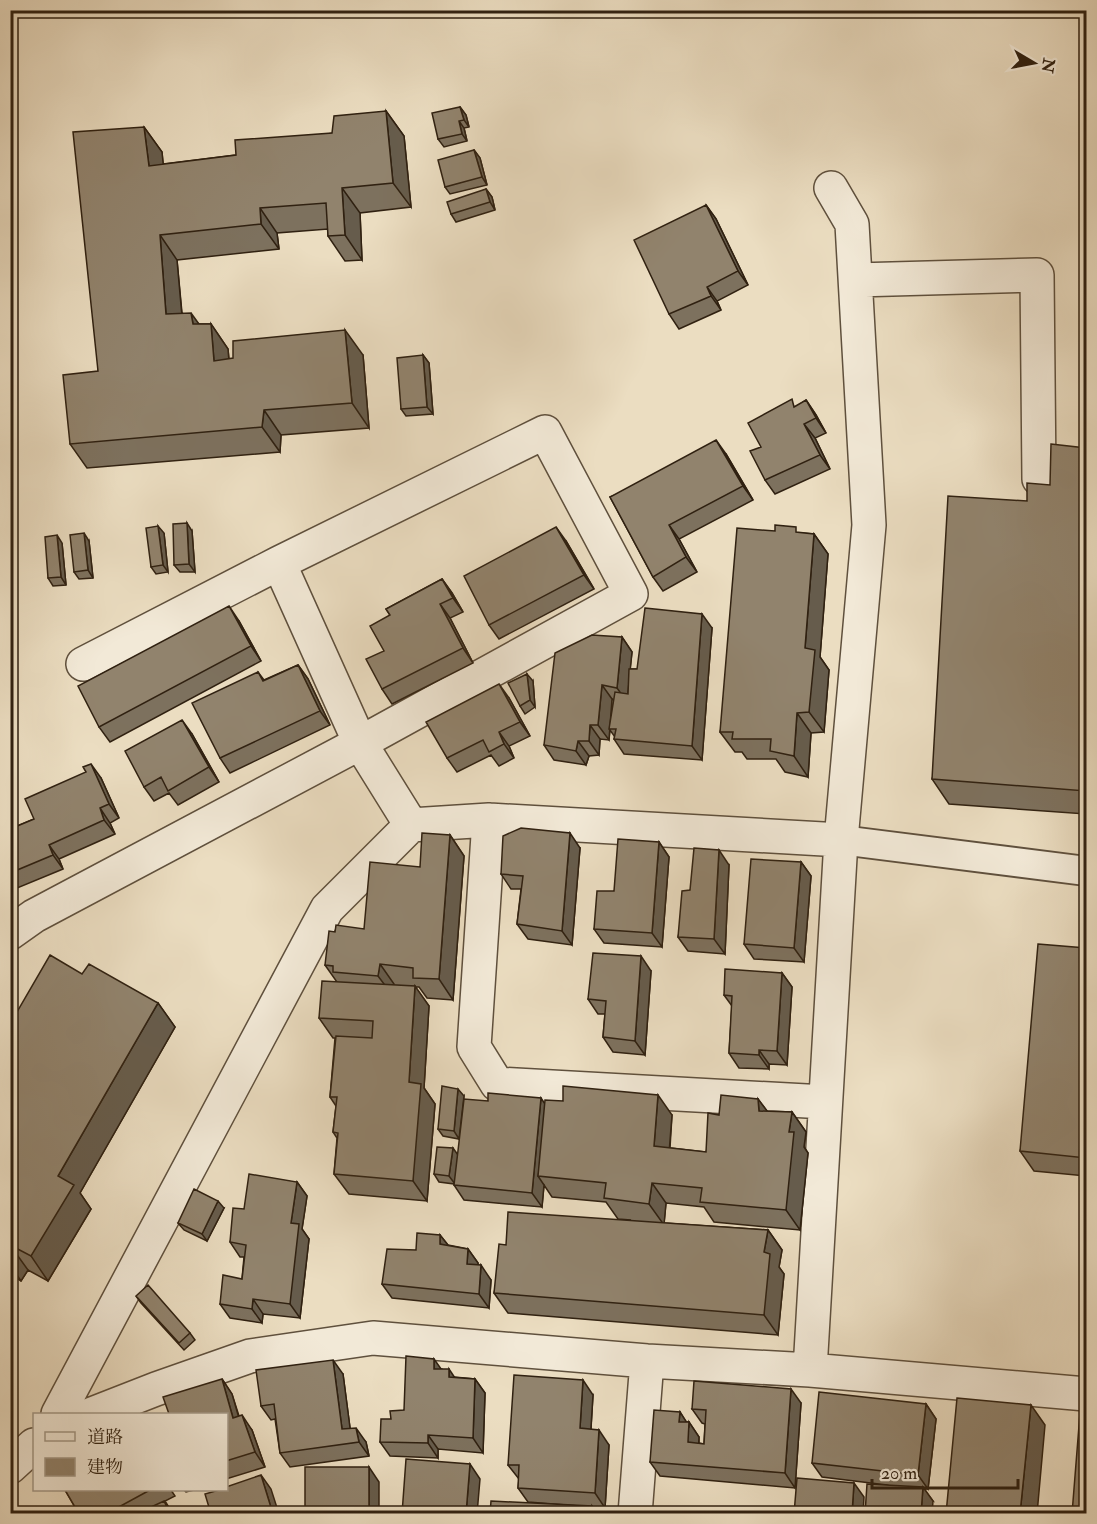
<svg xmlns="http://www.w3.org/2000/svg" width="1097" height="1524" font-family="'IM FELL Double Pica','Noto Serif JP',serif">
<rect width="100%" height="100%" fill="#ebddc1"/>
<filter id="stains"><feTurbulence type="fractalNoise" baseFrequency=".00333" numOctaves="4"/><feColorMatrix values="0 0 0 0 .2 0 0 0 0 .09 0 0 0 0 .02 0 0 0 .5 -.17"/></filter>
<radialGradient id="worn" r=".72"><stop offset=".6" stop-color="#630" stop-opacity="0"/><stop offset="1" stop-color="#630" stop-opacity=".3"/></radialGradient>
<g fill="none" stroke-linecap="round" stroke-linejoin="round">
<defs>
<path id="lane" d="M841 840 1086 871"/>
<path id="street" d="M856 280 1037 275 1039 479
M279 563 360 743 411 825
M489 820 474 1047 497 1084 825 1102
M10 933 34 916 360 743 631 594 545 432 279 563 83 664
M810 1370 841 840 869 525 852 224 831 188
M58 1414 327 909 411 825 489 820 841 840
M92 1414 156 1389 250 1356 373 1338 647 1361 810 1370 1086 1394
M10 1467 34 1445
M635 1514 647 1361"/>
</defs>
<use href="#lane" stroke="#5f503d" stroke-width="32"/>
<use href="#street" stroke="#5f503d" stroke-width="36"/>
<use href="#lane" stroke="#f2e9d7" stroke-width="28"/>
<use href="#street" stroke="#f2e9d7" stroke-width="33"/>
</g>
<path fill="#7d715e" stroke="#302111" stroke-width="1.5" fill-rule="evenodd" d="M460 107 466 115 469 127 464 128 467 141 444 147 438 139Z
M386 111 404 136 411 207 360 213 362 260 345 261 328 236V229L277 233 279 249 177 260 182 313 199 324H211L228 349 229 359 363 355 369 428 281 435 280 452 87 468 70 444 98 371 144 127 162 152 163 164 236 155 332 133Z
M474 150 480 158 487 185 450 194 445 187Z
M486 189 492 197 495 210 456 222 451 214Z
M706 205 716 219 748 285 717 301 721 310 679 329 669 314Z
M423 355 429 363 433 414 406 416 401 409Z
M806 400 816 415 826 433 815 438 830 469 775 494 765 480 761 447 797 406Z
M1086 448V814L949 804 932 779 1027 501 1050 485Z
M726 454 753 500 679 539 697 572 663 591 653 577 610 497Z
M192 531 195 572H180L174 565Z
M775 531 814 534 828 554 820 657 829 670 824 732 811 733 808 777 785 772 776 759H747L742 752H735L720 732Z
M164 533 168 572 156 574 151 567Z
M89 541 93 578 79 579 74 572Z
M566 541 594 589 499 639 489 625Z
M62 543 66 585 53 586 48 578Z
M442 579 452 593 463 612 450 618 473 663 392 704 382 689 384 651 390 615 386 609Z
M239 621 261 661 110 742 99 727Z
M712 628 702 760 624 754 614 739 615 737 610 730 609 740 600 739 599 755 589 756 586 765 554 760 544 745 622 637 632 652 630 669H637ZM612 699 614 700 610 725Z
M298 665 308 679 330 725 230 773 220 758 258 672 264 680Z
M533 681 535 707 525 714 520 706Z
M509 698 530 736 509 746 514 758 499 766 491 755 457 772 447 758Z
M192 734 219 782 178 805 169 793 154 801 144 787Z
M101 778 119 818 110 823 115 834 59 859 63 869 10 891V829L34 819Z
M450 835 464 856 453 1000 427 998 419 987H415L429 1006 424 1088 435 1104 427 1201 349 1194 334 1174 337 1138 333 1132 336 1106 330 1097 335 1038H333L319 1018 337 982 325 965 364 929 420 867Z
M659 842 669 857 662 947 604 943 594 929 614 891Z
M580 848 572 945 528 939 517 924 521 889H511L501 874Z
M801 862 811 876 804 962 754 959 744 944Z
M729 865 725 954 688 951 678 937 690 890Z
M1086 948V1176L1034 1171 1020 1151Z
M651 971 645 1055 613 1052 603 1037 605 1014H598L588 999Z
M782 973 792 987 787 1065 769 1064V1069L739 1068 729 1053 732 1006 724 995Z
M82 974 158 1003 175 1027 80 1193 91 1209 48 1281 28 1270 21 1281 10 1274V1024Z
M464 1096 459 1139 443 1136 438 1129Z
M758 1099 767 1111 792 1112 806 1132 804 1147 808 1153 800 1230 714 1222 704 1207 666 1203 664 1223 768 1230 782 1250 779 1267 784 1274 778 1335 508 1313 494 1293 506 1245 631 1220 618 1219 606 1202 552 1197 544 1185 542 1207 464 1200 454 1185V1184L439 1182 434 1174 458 1155 488 1101 544 1103 672 1115 670 1148 706 1152 719 1115Z
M297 1182 307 1196 302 1229 309 1239 300 1318 263 1314 262 1323 230 1318 220 1304 242 1279 244 1257H240L230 1242 244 1209Z
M224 1208 207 1241 184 1230 178 1223Z
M440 1235 448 1245 468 1249 478 1263V1265L491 1280 489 1308 392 1298 382 1284 416 1250Z
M136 1296 190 1333 195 1340 184 1350 141 1303Z
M442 1369 454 1377 475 1379 485 1393 483 1453 438 1449V1458L390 1456 380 1442 391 1419 404 1410Z
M343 1374 350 1428 366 1442 369 1456 290 1467 280 1453 275 1419 271 1420 261 1406Z
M222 1379 232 1394 239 1416 252 1430 265 1467 226 1479V1414Z
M593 1395 591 1429 609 1445 605 1508 528 1502 518 1488 519 1479 508 1465Z
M801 1403 795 1488 660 1476 650 1462 680 1412 686 1422H689L699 1437V1443L704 1444 705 1424 702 1423 692 1409Z
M926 1404 936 1419 928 1489H924L933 1501 887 1485 822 1477 812 1463Z
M65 1490H171L175 1496 165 1501 173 1514H79Z
M184 1490H194L186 1492Z"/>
<path fill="#665c4c" stroke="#302111" stroke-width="1.5" d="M460 107 466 115 469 127 464 120Z
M386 111 404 136 411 207 393 183Z
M459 121 464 128 467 141 462 134Z
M144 127 162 152 166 191 149 166Z
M474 150 480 158 487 185 482 177Z
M342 188 360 213 362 260 345 235Z
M486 189 492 197 495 210 490 202Z
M706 205 716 219 748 285 738 271Z
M260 208 277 233 279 249 261 224Z
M160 235 177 260 184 339 166 314Z
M707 287 717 301 721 310 711 296Z
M191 313 209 338 193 324Z
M211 324 228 349 231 386 214 361Z
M345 330 363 355 369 428 352 403Z
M423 355 429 363 433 414 427 407Z
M806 400 816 415 826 433 816 418Z
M264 410 281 435 280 452 262 427Z
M804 424 815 438 830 469 820 455Z
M716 440 726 454 753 500 743 486Z
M187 523 192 531 195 572 189 564Z
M669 525 679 539 697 572 686 557Z
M158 526 164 533 168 572 163 565Z
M556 527 566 541 594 589 584 575Z
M84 533 89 541 93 578 88 570Z
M814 534 828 554 820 657 829 670 824 732 809 712 805 648Z
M57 535 62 543 66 585 61 577Z
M442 579 452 593 463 612 453 598Z
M440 604 450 618 473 663 463 648Z
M229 606 239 621 261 661 251 646Z
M702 614 712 628 702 760 692 746Z
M622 637 632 652 627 702 617 688Z
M298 665 308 679 330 725 320 711Z
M527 674 533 681 535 707 530 700Z
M499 684 509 698 530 736 520 722Z
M602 685 612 699 609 740 598 725Z
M797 713 811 733 808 777 794 756Z
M182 720 192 734 219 782 209 767Z
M590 725 600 739 599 755 589 741Z
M499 732 509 746 514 758 504 744Z
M578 741 589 756 586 765 576 751Z
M91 764 101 778 119 818 109 804Z
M100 808 110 823 115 834 104 820Z
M570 833 580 848 572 945 562 931Z
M450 835 464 856 453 1000 439 979Z
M659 842 669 857 662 947 652 933Z
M49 845 59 859 63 869 53 855Z
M719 850 729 865 725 954 714 939Z
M801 862 811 876 804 962 794 948Z
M641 956 651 971 645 1055 635 1041Z
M380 964 394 984 393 996 378 976Z
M782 973 792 987 787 1065 777 1051Z
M415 986 429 1006 424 1088 435 1104 427 1201 413 1181 409 1082Z
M158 1003 175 1027 80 1193 91 1209 48 1281 31 1256 58 1176Z
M759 1050 769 1064V1069L759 1055Z
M458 1089 464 1096 459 1139 454 1131Z
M658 1095 672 1115 668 1166 654 1146Z
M541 1098 551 1113 538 1176 544 1185 542 1207 532 1193Z
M758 1099 773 1119 759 1111Z
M792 1112 806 1132 804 1147 808 1153 800 1230 786 1210 789 1132Z
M453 1148 458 1155 455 1184 449 1176Z
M297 1182 307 1196 302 1229 309 1239 300 1318 290 1304 291 1223Z
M652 1183 666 1203 664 1225 649 1204Z
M218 1201 224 1208 207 1241 202 1234Z
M768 1230 782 1250 779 1267 784 1274 778 1335 764 1315V1252Z
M440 1235 451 1249 440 1244Z
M10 1245 28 1270 21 1281 10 1265Z
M468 1249 478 1263 477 1278 467 1264Z
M481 1265 491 1280 489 1308 479 1294Z
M253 1299 263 1314 262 1323 252 1309Z
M434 1359 444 1373 434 1369Z
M333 1360 343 1374 352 1443 342 1429Z
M449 1369 459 1384 449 1377Z
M222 1379 232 1394 243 1432 233 1418Z
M475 1379 485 1393 483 1453 473 1438Z
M583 1380 593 1395 590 1443 580 1428Z
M791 1389 801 1403 795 1488 785 1473Z
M926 1404 936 1419 928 1489 918 1475Z
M1031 1405 1045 1425 1037 1514H1020Z
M680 1412 689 1426V1422L699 1437 698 1457 688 1442 679 1422Z
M242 1415 252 1430 265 1467 255 1452Z
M356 1428 366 1442 369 1456 359 1442Z
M599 1430 609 1445 605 1508 595 1493Z
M428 1435 438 1449V1458L428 1443Z
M470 1464 480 1479 477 1514H466Z
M369 1467 379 1482V1514H369Z
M261 1475 271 1489 279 1514H273Z
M854 1483 864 1497 863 1514H852Z
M923 1487 933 1501 932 1514H921Z
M164 1501 173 1514H170Z
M592 1506 597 1514H592Z"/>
<path fill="#91836d" stroke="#302111" stroke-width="1.5" d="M460 107 464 120 459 121 462 134 438 139 432 113Z
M386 111 393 183 342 188 345 235 328 236 326 203 260 208 261 224 160 235 166 314 191 313 193 324H211L214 361 233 358V341L345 330 352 403 264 410 262 427 70 444 63 375 98 371 73 132 144 127 149 166 236 155 235 140 332 133 334 116Z
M474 150 482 177 445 187 438 160Z
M486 189 490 202 451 214 447 202Z
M706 205 738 271 707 287 711 296 669 314 634 240Z
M423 355 427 407 401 409 397 358Z
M792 399 794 407 806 400 816 418 804 424 820 455 765 480 750 451 761 447 748 423Z
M716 440 743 486 669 525 686 557 653 577 610 497Z
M1051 444 1086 448V791L932 779 948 496 1027 501V483L1050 485Z
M187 523 189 564 174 565 173 524Z
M775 525 796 527V532L814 534 805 648 815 650 809 712 797 713 794 756 770 751 771 739H732L733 732H720L737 528 775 531Z
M158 526 163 565 151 567 146 528Z
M556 527 584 575 489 625 464 576Z
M84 533 88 570 74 572 70 535Z
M57 535 61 577 48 578 45 537Z
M442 579 453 598 440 604 463 648 382 689 366 659 384 651 370 626 390 615 386 609Z
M229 606 251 646 99 727 78 686Z
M645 608 702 614 692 746 614 739 616 729H609L615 692 628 694 629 669H637Z
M592 635 622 637 617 688 602 685 598 725H590L589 741H578L576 751 544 745 555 653Z
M298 665 320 711 220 758 192 703 258 672 263 681Z
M527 674 530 700 520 706 508 683Z
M499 684 520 722 499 732 504 744 489 752 483 740 447 758 426 722Z
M182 720 209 767 168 791 161 777 144 787 125 751Z
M91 764 109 804 100 808 104 820 49 845 53 855 10 873V829L34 819 25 799 86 772 83 767Z
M521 828 570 833 562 931 517 924 523 876 501 874 503 836Z
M422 833 450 835 439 979 413 978V968L380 964 378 976 333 972V966L325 965 329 931 335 932 336 925 364 929 370 862 420 867Z
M618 839 659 842 652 933 594 929 597 891H614Z
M694 848 719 850 714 939 678 937 682 891 690 890Z
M751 859 801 862 794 948 744 944Z
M1038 944 1086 948V1158L1020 1151Z
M593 953 641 956 635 1041 603 1037 606 1001 588 999Z
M50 955 82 974 89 964 158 1003 58 1176 74 1185 31 1256 10 1245V1024Z
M725 969 782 973 777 1051 759 1050V1055L729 1053 732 996 724 995Z
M322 981 415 986 409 1082 421 1084 413 1181 334 1174 338 1133 333 1132 337 1097H330L336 1036 372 1038 373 1021 319 1018Z
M442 1086 458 1089 454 1131 438 1129Z
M563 1086 658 1095 654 1146 706 1152 708 1113 719 1115 721 1095 758 1099 759 1111 792 1112 789 1132H794L786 1210 700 1202 702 1188 652 1183 649 1204 604 1198 606 1183 538 1176 545 1100 563 1101Z
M488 1093 541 1098 532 1193 454 1185 464 1099 488 1101Z
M437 1147 453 1148 449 1176 434 1174Z
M249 1174 297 1182 291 1223 299 1224 290 1304 253 1299 252 1309 220 1304 223 1275 242 1279 246 1245 230 1242 233 1208 244 1209Z
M194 1189 218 1201 202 1234 178 1223Z
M508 1212 768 1230 764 1252 770 1254 764 1315 494 1293 499 1244 506 1245Z
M417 1233 440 1235V1244L468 1249 467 1264 481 1265 479 1294 382 1284 387 1249 416 1250Z
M148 1285 190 1333 179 1343 136 1296Z
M406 1356 434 1359V1369H449V1377L475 1379 473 1438 428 1435V1443L380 1442 381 1419H391L390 1411 404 1410Z
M333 1360 342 1429 356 1428 359 1442 280 1453 274 1404 261 1406 256 1370Z
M514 1375 583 1380 580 1428 599 1430 595 1493 518 1488 519 1465H508Z
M222 1379 233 1418 242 1415 255 1452 226 1461V1414H169L163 1397Z
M694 1381 791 1389 785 1473 650 1462 654 1410 680 1412 679 1422H689L688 1442 704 1444 706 1410 692 1409Z
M819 1392 926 1404 918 1475 812 1463Z
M957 1398 1031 1405 1020 1514H946Z
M1080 1413 1086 1414V1514H1072Z
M406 1459 470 1464 466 1514H402Z
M305 1467H369V1514H305Z
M261 1475 273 1514H211L205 1494 219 1490H226V1487Z
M797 1478 854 1483 852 1514H794Z
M867 1484 923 1487 921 1514H865Z
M65 1490H150L106 1514H79Z
M164 1501 170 1514H136Z
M491 1501 592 1506V1514H490Z"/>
<rect width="1097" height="1524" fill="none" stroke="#ebddc1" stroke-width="36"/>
<rect x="12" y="12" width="1073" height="1500" fill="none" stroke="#302111" stroke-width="3"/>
<rect x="18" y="18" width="1061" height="1488" fill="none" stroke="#302111" stroke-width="1.5"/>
<rect x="33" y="1413" width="195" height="78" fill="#f2e9d7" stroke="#a49988" stroke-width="1.5"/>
<rect x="45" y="1432" width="30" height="9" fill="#f2e9d7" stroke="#a49988" stroke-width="1.5"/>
<text x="87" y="1443" font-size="18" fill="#302111">道路</text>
<rect x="45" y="1458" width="30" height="18" fill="#91836d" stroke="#a49988" stroke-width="1.5"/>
<text x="87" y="1473" font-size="18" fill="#302111">建物</text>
<g transform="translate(1034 63) rotate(100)" stroke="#f2e9d7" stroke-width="4.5" paint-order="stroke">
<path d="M0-4.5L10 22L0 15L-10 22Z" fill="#302111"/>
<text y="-9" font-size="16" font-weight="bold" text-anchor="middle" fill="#302111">N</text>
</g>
<path d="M872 1479v9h146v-9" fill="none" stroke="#302111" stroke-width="3"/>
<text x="881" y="1479" font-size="18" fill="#302111" stroke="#f2e9d7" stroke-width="4.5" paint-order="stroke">20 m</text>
<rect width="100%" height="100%" filter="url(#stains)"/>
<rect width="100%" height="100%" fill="url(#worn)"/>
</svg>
